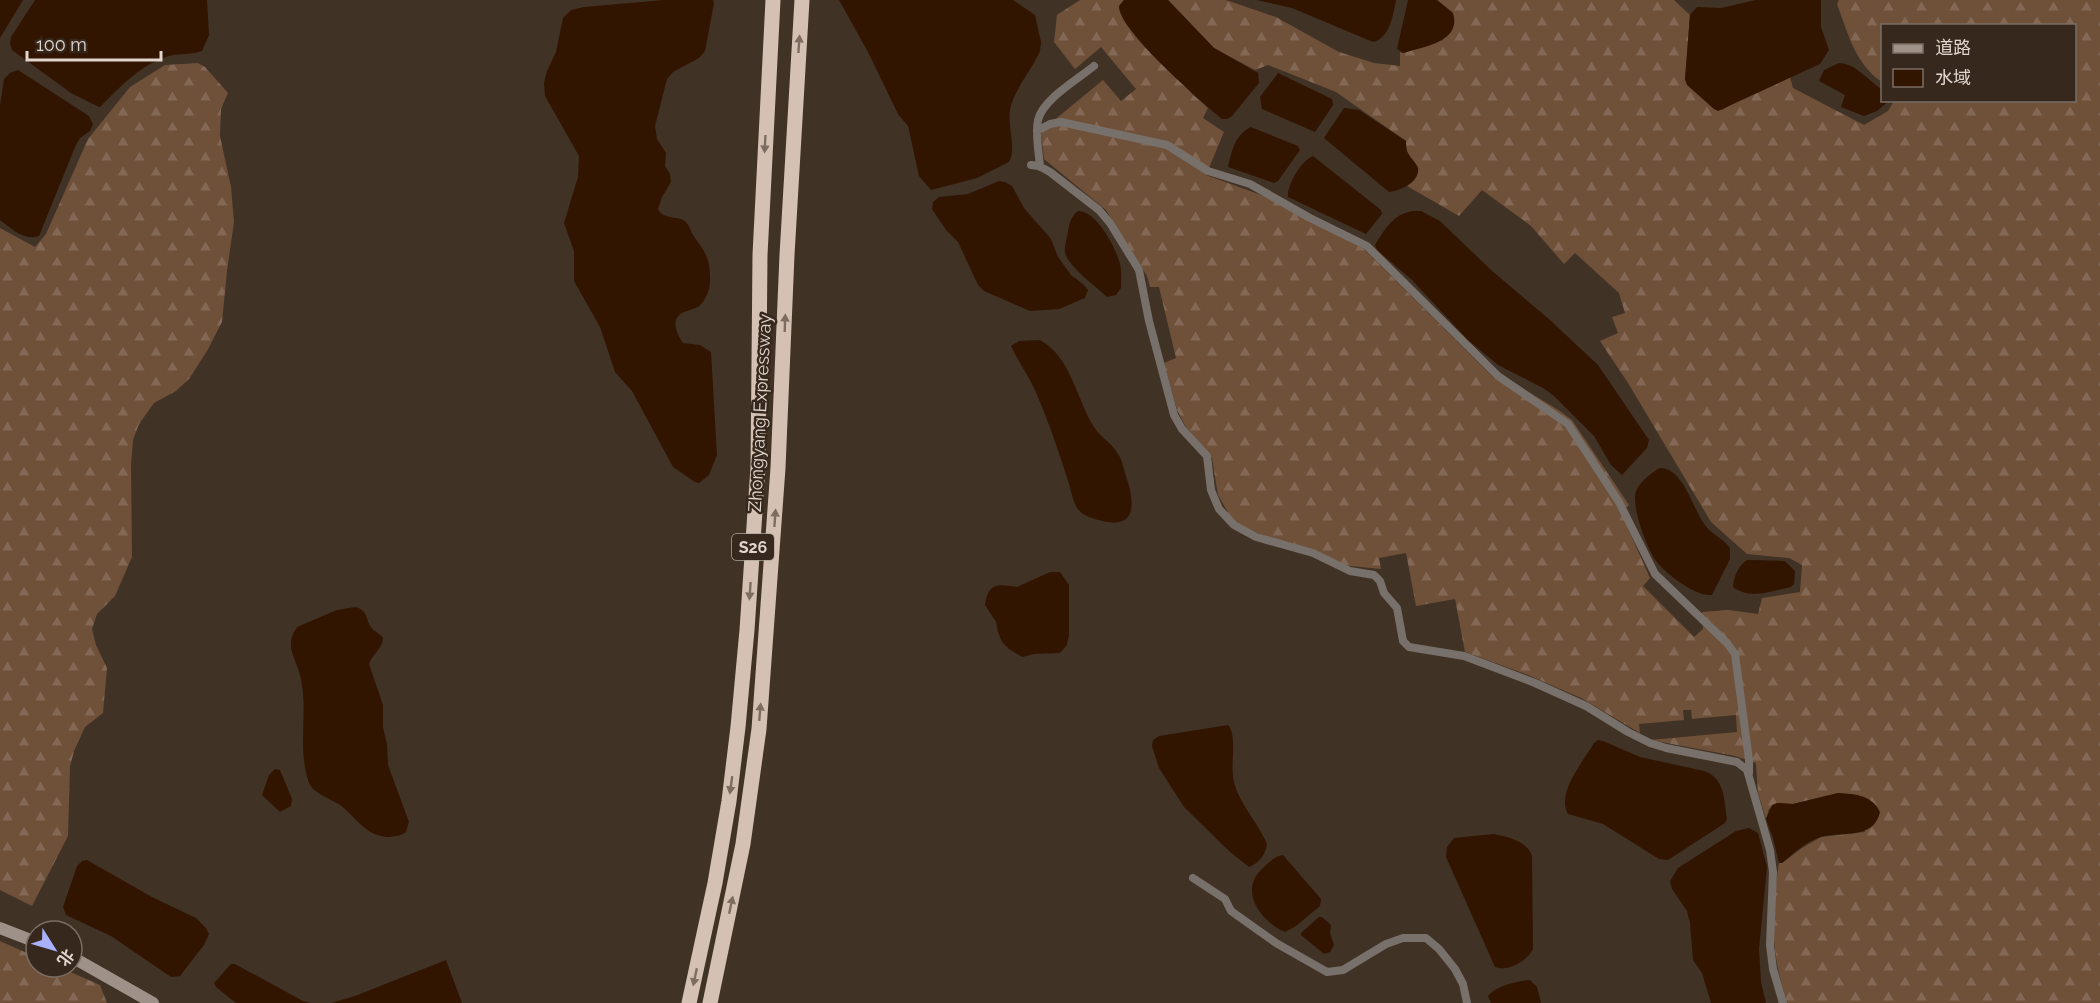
<svg xmlns="http://www.w3.org/2000/svg" width="2100" height="1003" font-family="Raleway,'Noto Sans SC',sans-serif">
<defs>
<pattern id="forest-firs" width="22" height="20" patternUnits="userSpaceOnUse" patternTransform="scale(1.5)"><rect width="22" height="20" fill="#6f5039"/><path d="M5 1l3.5 6h-7zM16 11l3.5 6h-7z" fill="#836855"/></pattern>
</defs>
<rect width="100%" height="100%" fill="#413226"/>
<path fill="url(#forest-firs)" d="M1080 0H1124L1122 2 1192 94 1208 108 1203 118 1224 132 1206 175 1272 199 1364 249 1494 378 1498 373 1560 411 1572 420 1629 505 1621 513 1650 578 1643 586 1694 637 1703 629 1702 612 1729 610 1758 614 1762 598 1800 592 1802 565 1789 558 1747 554 1711 522 1628 383 1600 341 1618 333 1612 317 1625 313 1619 293 1575 253 1564 264 1531 226 1482 190 1459 216 1407 186C1425 168 1414 169 1407 151 1406 148 1406 144 1406 141L1336 92 1268 65 1255 70 1214 48 1168 0H1226L1276 17 1339 52 1374 63 1400 66V52L1403 53 1443 40 1453 13 1437 0H1674L1690 15 1685 79 1686 83 1722 110 1737 101 1790 77 1793 88 1864 125 1888 111 1894 101 2074 100V26H1882V82C1855 64 1848 33 1837 4L1839 0H2100V1003H1787C1783 988 1778 972 1776 957 1771 926 1774 893 1779 863H1782L1802 848 1821 837 1865 832 1859 795 1838 793 1793 804 1777 803 1769 809 1766 819 1758 793 1756 763 1735 756 1651 740 1737 732 1736 715 1692 719 1691 710H1683L1684 720 1639 724 1640 733 1581 698 1528 675 1465 652 1455 599 1416 606 1406 553 1379 558 1381 569 1341 565 1270 539 1240 525 1230 516 1218 495 1212 458 1186 427 1177 410 1164 363 1176 358 1159 287H1150L1147 276 1106 210 1044 159 1041 134 1052 122 1103 80 1121 101 1136 89 1101 47 1075 69 1054 42 1057 15Z
M198 63 205 67 228 93 221 109 220 136 231 187 234 222 227 271 222 322 207 351 189 379 176 391 154 403 139 424 133 440 131 465 132 557 115 596 97 614 92 629 96 645 107 668 103 713 85 727 74 751 70 767 68 836 32 906 0 890V228L35 247 46 234 88 139 130 87 165 65Z
M0 941 36 957V967H59L100 985 107 1003H0Z"/>
<path fill="#311500" d="M0 0H23L0 38Z
M35 0H207L209 35 202 51C192 55 180 53 169 56 140 65 121 86 100 107L97 106 71 93 12 50 10 44 11 37Z
M664 0H713L714 3 705 51 699 58 673 72 667 79 655 126 657 139 666 153 665 166 670 174 671 182 662 197 658 209C663 219 674 216 683 220 689 223 690 230 693 235 704 251 710 256 710 278 711 287 706 301 698 307 694 309 689 310 684 312 670 318 676 333 683 343L700 345 711 352 717 455 709 475 699 483 695 482 673 467 632 391 615 372 600 327 574 281V251L564 223 578 177 579 156 545 96 544 83 547 71 556 52 563 18 571 10 584 7Z
M839 0H1013L1035 15 1041 42 1040 51C1032 70 1014 89 1010 110 1007 127 1017 147 1009 162L977 178 931 190 919 176 908 126 898 114 868 52Z
M1124 0H1168L1214 48 1258 73 1259 83 1232 116 1227 119H1222C1201 101 1118 30 1119 6Z
M1257 0H1396C1393 15 1390 38 1373 42L1292 8Z
M1408 0H1437L1453 13C1462 42 1423 47 1403 53L1397 49Z
M1756 0H1821V27L1829 50 1820 64 1718 111 1714 109 1687 85 1685 79 1690 15 1697 7 1721 8Z
M1839 63C1857 64 1868 81 1882 89V100L1889 101 1877 111 1864 116 1841 107 1845 95 1819 81 1824 70Z
M18 70 89 116 93 124 90 131 80 138 75 147 39 236C24 241 12 229 0 220V105L4 79 10 73Z
M1278 73 1332 99 1333 105 1315 132 1262 109 1260 97Z
M1344 108 1359 110 1406 141C1406 144 1406 148 1407 151 1409 157 1416 162 1418 168 1420 182 1400 191 1389 192L1324 138Z
M1251 127 1298 146 1300 150 1278 181 1274 183 1228 167C1232 150 1235 135 1251 127Z
M1313 156 1381 210 1382 214 1366 234 1288 197C1287 184 1302 160 1313 156Z
M999 181 1005 182 1012 186 1024 208 1051 239 1058 257 1071 275 1084 285 1088 290 1085 298 1059 309 1030 311 984 291 978 285 958 242 946 230 932 209 933 202 939 197 968 194Z
M1078 211C1097 211 1116 248 1120 264 1122 272 1121 280 1121 288L1116 295 1107 297C1097 287 1067 266 1065 252 1064 246 1067 238 1068 232 1069 224 1071 216 1078 211Z
M1413 211H1421L1440 221 1491 270 1550 320 1598 365 1649 440 1647 448 1622 475 1611 465 1594 436 1554 396 1543 388 1498 365 1467 339 1412 280 1377 250 1375 245C1385 229 1393 214 1413 211Z
M1040 340C1071 357 1076 398 1094 427 1100 437 1112 443 1118 454 1123 461 1124 471 1127 479 1139 518 1128 531 1089 517 1074 512 1073 498 1069 484 1059 452 1048 420 1035 390 1028 375 1018 361 1011 346L1019 341Z
M1660 468C1684 468 1693 510 1705 525 1712 535 1723 538 1730 548V559L1712 595C1696 597 1666 574 1657 562 1647 550 1631 506 1636 491 1639 483 1652 472 1660 468Z
M1747 560 1785 561 1795 571 1794 584 1791 587C1771 591 1750 600 1733 587 1734 576 1738 566 1747 560Z
M1050 572H1060L1069 585V635L1067 645 1060 653 1034 654 1022 657 1009 649 1002 642 998 632 996 622 985 605C988 582 999 584 1017 587Z
M355 607C368 610 365 618 371 627 374 632 380 633 383 638 382 650 372 654 369 664L383 705V727L387 744 388 765 409 822 406 832C401 836 396 836 389 837 366 837 356 817 340 805 330 798 311 793 308 780 297 745 309 710 300 675 295 656 284 646 297 627L337 610Z
M1228 725C1237 734 1231 763 1233 776 1235 799 1258 822 1267 844 1266 854 1258 864 1249 867L1229 851 1184 807 1159 768 1152 746 1153 740 1159 736Z
M1598 740 1603 741 1640 757 1704 771C1725 778 1724 800 1727 819L1725 823 1668 860 1659 859 1603 824 1568 814C1556 793 1583 762 1594 743Z
M275 769 280 770 292 799 291 806 280 812 262 795 269 775Z
M1838 793C1855 794 1872 795 1880 812 1874 840 1842 831 1821 837 1806 841 1793 854 1782 863H1779L1773 838 1766 819 1772 805 1777 803 1793 804Z
M1749 828 1758 833 1767 867 1759 949 1761 982 1766 1003H1711L1702 973 1693 960 1690 923 1687 911 1672 889 1670 881 1678 868 1736 831Z
M1494 834C1508 837 1527 841 1532 856L1533 949C1527 961 1509 972 1495 967L1446 857 1447 847 1454 838Z
M1283 855 1321 899 1320 906 1296 926 1285 932C1260 921 1238 890 1263 868 1270 862 1275 856 1283 855Z
M87 860 152 897 196 918 206 928 209 934 204 945 180 976 171 977 111 936 66 915 63 907 77 866 82 861Z
M1319 917H1322L1331 925 1330 933 1334 945 1330 952 1324 954 1301 935V933Z
M446 960 462 1003H331L355 996Z
M231 964H235L303 1001 311 1003H236L216 987 214 983Z
M1530 980 1537 987 1541 1003H1491L1488 996C1495 986 1518 981 1530 980Z"/>
<g fill="none" stroke-linecap="round" stroke-linejoin="round">
<path stroke="#78706a" stroke-width="8" d="M1037 131 1050 124 1061 122 1167 145 1208 171 1250 184 1310 218 1367 246 1498 376 1568 424 1619 502 1655 574 1727 643 1735 654 1749 760V773
M1031 165 1039 166 1050 172 1099 210 1110 223 1139 270 1149 321 1174 415 1182 429 1207 456 1211 490 1219 509 1234 525 1256 537 1313 553 1350 571 1374 575 1380 581 1384 593 1397 608 1403 641 1409 647 1464 656 1535 683 1586 706 1628 732 1650 743 1666 748 1737 762 1747 770 1770 850 1773 872 1770 945 1773 969 1783 1003
M1040 167C1039 153 1035 134 1038 120 1043 99 1078 79 1094 66
M1193 878 1225 899 1231 911 1276 943 1327 972 1343 970 1386 944 1403 938H1426L1439 949 1455 969 1463 984 1467 1003"/>
<path stroke="#9e9188" stroke-width="12" d="M0 928 36 942
M72 957 153 1003"/>
<path stroke="#d4c1b3" stroke-width="15" d="M689 1003 715 883 729 801 738 727 747 630 758 467 760 255 773 0
M710 1003 743 844 759 729 778 468 787 255 802 0"/>
</g>
<defs><path id="oneway-solid" d="M-6-.8H1V-3.2L6.5 0L1 3.2V.8H-6Z" transform="scale(1.5)"/></defs>
<g fill="#7d6d60">
<use href="#oneway-solid" transform="translate(799 44) rotate(-86)"/>
<use href="#oneway-solid" transform="translate(765 144) rotate(93)"/>
<use href="#oneway-solid" transform="translate(785 323) rotate(-88)"/>
<use href="#oneway-solid" transform="translate(775 518) rotate(-86)"/>
<use href="#oneway-solid" transform="translate(750 591) rotate(94)"/>
<use href="#oneway-solid" transform="translate(760 712) rotate(-85)"/>
<use href="#oneway-solid" transform="translate(731 785) rotate(98)"/>
<use href="#oneway-solid" transform="translate(731 905) rotate(-78)"/>
<use href="#oneway-solid" transform="translate(695 977) rotate(102)"/>
</g>
<g text-anchor="middle" stroke-width="5" stroke-linejoin="round" paint-order="stroke">
<rect fill="#36281c" stroke="#ada299" stroke-width="1.5" x="732" y="534" width="42" height="26" rx="4.5"/>
<g font-size="16" font-weight="bold" fill="#e0d6cf">
<text x="753" y="553">S26</text>
</g>
<g font-size="18" fill="#e0d6cf" stroke="#36281c">
<text transform="translate(760 413) rotate(-87)" y="6">Zhongyang Expressway</text>
</g>
</g>
<rect x="1881" y="24" width="195" height="78" fill="#36281c" stroke="#7a6e64" stroke-width="1.5"/>
<rect x="1893" y="44" width="30" height="9" fill="#9e9188" stroke="#7a6e64" stroke-width="1.5"/>
<text x="1935" y="54" font-size="18" fill="#e0d6cf">道路</text>
<rect x="1893" y="69" width="30" height="18" fill="#311500" stroke="#7a6e64" stroke-width="1.5"/>
<text x="1935" y="84" font-size="18" fill="#e0d6cf">水域</text>
<g transform="translate(54 949) rotate(127)"><circle r="28" fill="#36281c" stroke="#7a6e64" stroke-width="1.5"/>
<path d="M0-4.5L10 22L0 15L-10 22Z" fill="#a9b0fc"/>
<text y="-9" font-size="16" font-weight="bold" text-anchor="middle" fill="#e0d6cf">北</text>
</g>
<path d="M27 51v9h134v-9" fill="none" stroke="#e0d6cf" stroke-width="3"/>
<text x="36" y="51" font-size="18" fill="#e0d6cf" stroke="#36281c" stroke-width="4.5" paint-order="stroke">100 m</text>
</svg>
